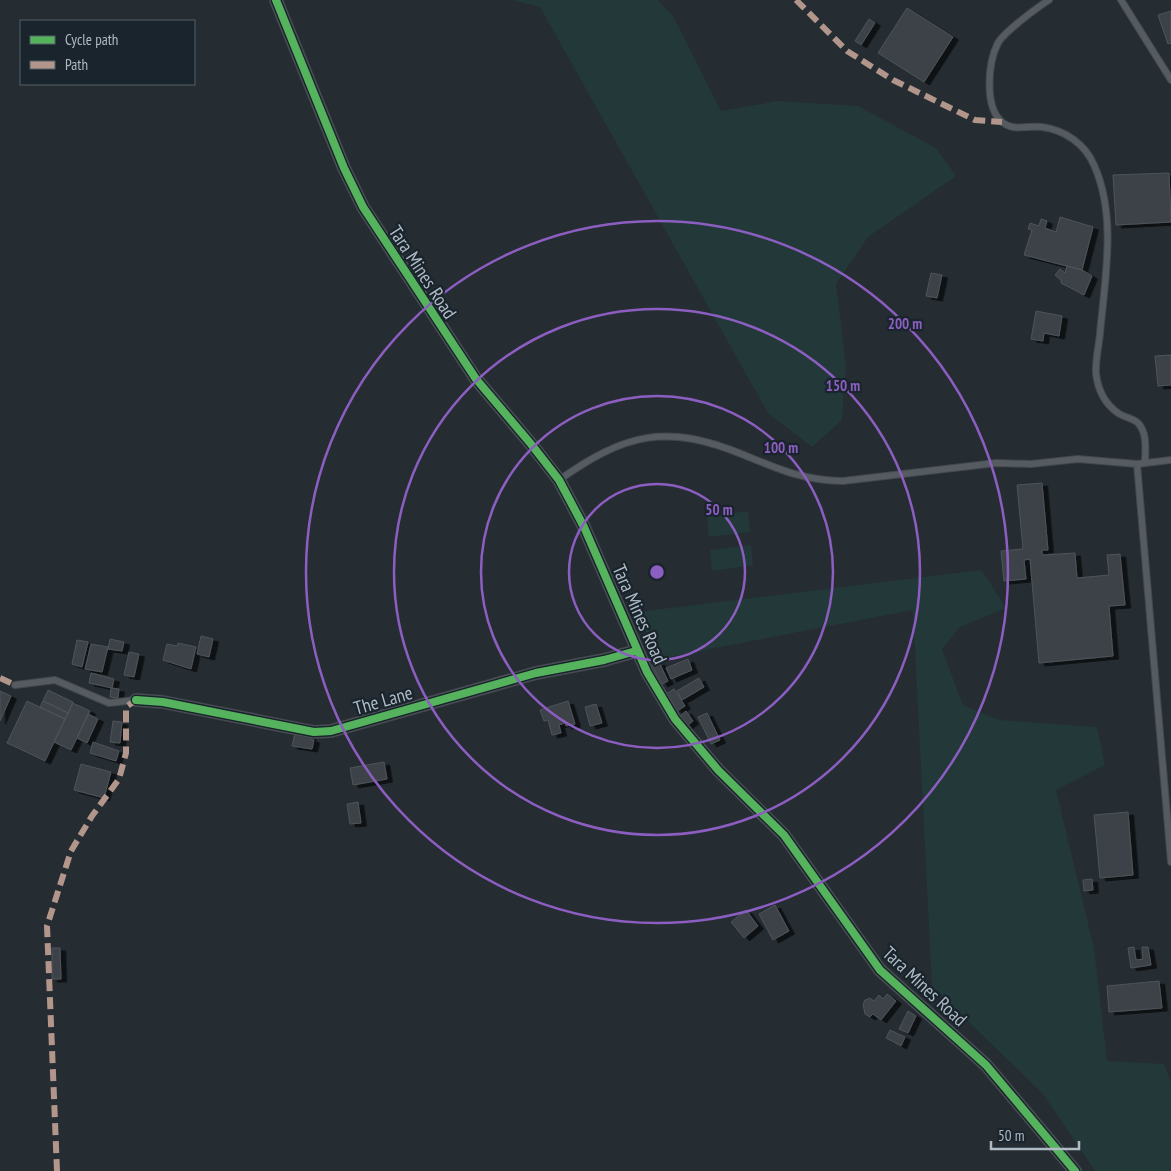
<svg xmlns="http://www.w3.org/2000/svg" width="1171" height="1171" font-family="'PT Sans Narrow',sans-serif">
<defs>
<filter id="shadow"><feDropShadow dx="5.5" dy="3" stdDeviation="0" flood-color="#0009"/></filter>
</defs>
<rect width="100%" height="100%" fill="#252c32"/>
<path fill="#233838" d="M512 0H658L673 16 721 111 778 101 858 106 936 148 956 176 868 237 836 284 846 365 842 420 812 447 768 413 540 7Z
M748 511 750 532 709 537 707 517Z
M751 545 753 565 712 571 710 550Z
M982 570 1006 608 960 627 942 649 963 705 999 720 1097 727 1105 765 1056 790 1094 948 1107 1061 1164 1064 1171 1082V1171H1095L1043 1094 932 986 913 610 658 659 637 612Z"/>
<path fill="#3d4348" stroke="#4d545a" filter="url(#shadow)" d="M907 8 953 37 924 82 878 53Z
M1171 11V43L1168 44 1158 15Z
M869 19 875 23 861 45 855 41Z
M1169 173 1171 222 1116 225 1113 175Z
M1060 217 1093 227 1082 270 1024 255 1032 230 1028 229 1030 223 1039 226 1041 219 1047 221 1045 228 1056 232Z
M1067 266 1082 270 1092 276 1084 295 1061 283V280L1055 275 1060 269 1065 273Z
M931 273 942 275 937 298 926 296Z
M1036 311 1062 316 1059 336 1044 333 1043 341 1031 339Z
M1171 355V385L1158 386 1155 356Z
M1042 483 1048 550H1042V555L1075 553 1077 578 1109 575 1107 555 1120 554 1125 605 1109 606 1113 656 1039 663 1030 559 1024 560 1026 579 1004 581 1001 551 1023 549 1017 485Z
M201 636 213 639 209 657 197 654Z
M110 639 124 642 122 651 108 649Z
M77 640 88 642 82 667 72 664Z
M178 643 196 647 191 669 163 660 167 644 177 646Z
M91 644 108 647 102 672 85 669Z
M129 652 139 654 134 677 124 675Z
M688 659 692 670 671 679 666 668Z
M659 662 668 681 662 684 652 665Z
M91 673 114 679 112 688 89 683Z
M699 678 704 687 682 700 677 691Z
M111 688 119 689 118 698 110 697Z
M674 689 685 706 677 711 666 694Z
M48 690 73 702 68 713 43 701Z
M0 691 11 696 0 721Z
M27 701 65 719 45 761 7 743Z
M43 701 68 713 65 719 40 707Z
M568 701 575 724 566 726 565 723 559 725 561 733 552 735 548 720 544 721 540 710Z
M73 703 90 711 71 750 54 742Z
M596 704 602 723 590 726 585 707Z
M686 711 693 721 687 726 680 716Z
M707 713 720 740 711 744 698 717Z
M88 714 98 719 87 743 77 738Z
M113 721 122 722 120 743 110 742Z
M295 733 311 735 310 739 314 740 312 749 292 746Z
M93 742 119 751 116 761 90 753Z
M384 762 387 779 353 785 350 768Z
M81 764 111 772 104 798 74 790Z
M358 802 361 823 350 824 347 804Z
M1128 812 1133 875 1100 878 1094 815Z
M1092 879 1093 890 1084 891 1083 880Z
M775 905 789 931 773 940 759 914Z
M746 910 758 926 744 938 731 922Z
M1134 947 1136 960 1143 959 1142 947H1148L1151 965 1131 968 1128 948Z
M52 948H60L61 979H52Z
M1159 981 1162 1008 1109 1012 1107 986Z
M887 994 896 1001 881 1020 873 1014 870 1017 865 1014 863 1004 865 1000 870 998 874 1001 879 995 883 999Z
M908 1011 916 1016 908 1033 899 1029Z
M890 1030 905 1037 901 1046 886 1038Z"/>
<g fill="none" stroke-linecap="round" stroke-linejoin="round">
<defs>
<path id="lane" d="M1049 0C1038 7 1004 32 998 43 988 62 984 107 1002 122 1014 132 1029 125 1042 127 1065 130 1085 144 1094 165 1117 216 1105 279 1100 333 1099 346 1095 361 1096 374 1098 389 1105 404 1118 413 1123 417 1133 418 1138 423 1148 434 1145 450 1145 463
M1121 0 1171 80
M1137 464 1171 862
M559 480C626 433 666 423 744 455 778 469 805 481 843 481L996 463 1031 464 1078 459 1137 464 1171 460
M15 685 55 680 109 703 136 700"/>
<path id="street" d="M276 0 344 168 363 207 476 379 531 444 559 480 584 527 647 672 675 719 718 770 784 835 880 970 986 1065 1075 1171
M136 700 163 702 314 732 331 731 536 673 604 660 636 651"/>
</defs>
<use href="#lane" stroke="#42484c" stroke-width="8"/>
<use href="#street" stroke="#42484c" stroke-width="14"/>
<use href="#lane" stroke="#555b60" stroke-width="6"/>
<use href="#street" stroke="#555b60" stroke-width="12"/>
<path stroke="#b2968c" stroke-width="6" stroke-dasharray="12 6" stroke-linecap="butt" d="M796 0 847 51 893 80 975 120 1002 122
M0 678 15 685
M57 1171 47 926 71 851 92 816 119 779 126 753V707L136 700"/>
<defs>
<path id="cycleway" d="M276 0 344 168 363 207 476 379 531 444 559 480 584 527 647 672 675 719 718 770 784 835 880 970 986 1065 1075 1171
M136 700 163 702 314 732 331 731 536 673 604 660 636 651"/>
</defs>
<use href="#cycleway" stroke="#19242c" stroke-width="11"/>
<use href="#cycleway" stroke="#56b35d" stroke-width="8"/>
</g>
<g fill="none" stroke="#8d5ec1" stroke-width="2.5">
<circle cx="657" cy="572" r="88"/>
<circle cx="657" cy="572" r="176"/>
<circle cx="657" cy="572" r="263"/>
<circle cx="657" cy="572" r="351"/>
</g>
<g text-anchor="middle" stroke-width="4.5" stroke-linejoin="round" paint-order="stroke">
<g font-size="19" fill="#aebac4" stroke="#19242c">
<text transform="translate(423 272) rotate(57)" y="7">Tara Mines Road</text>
<text transform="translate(640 614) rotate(66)" y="7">Tara Mines Road</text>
<text transform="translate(383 700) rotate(-16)" y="7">The Lane</text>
<text transform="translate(925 986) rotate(43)" y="7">Tara Mines Road</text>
</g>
</g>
<circle cx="657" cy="572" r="8" fill="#8d5ec1" stroke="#19242c" stroke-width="2.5"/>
<g font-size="15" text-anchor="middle" font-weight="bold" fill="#8d5ec1" stroke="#19242c" stroke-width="4.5" stroke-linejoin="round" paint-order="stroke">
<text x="905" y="329">200 m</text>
<text x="843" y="391">150 m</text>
<text x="781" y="453">100 m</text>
<text x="719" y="515">50 m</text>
</g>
<rect x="20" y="20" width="175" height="65" fill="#19242c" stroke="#556069"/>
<rect x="30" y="36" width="25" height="8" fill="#56b35d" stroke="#556069"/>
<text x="65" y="45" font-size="15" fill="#aebac4">Cycle path</text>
<rect x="30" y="61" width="25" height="8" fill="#b2968c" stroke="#556069"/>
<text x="65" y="70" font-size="15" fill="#aebac4">Path</text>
<path d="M991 1141v8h88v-8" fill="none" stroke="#aebac4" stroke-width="2.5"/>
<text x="998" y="1141" font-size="15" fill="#aebac4" stroke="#19242c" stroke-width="4" paint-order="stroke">50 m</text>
</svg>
